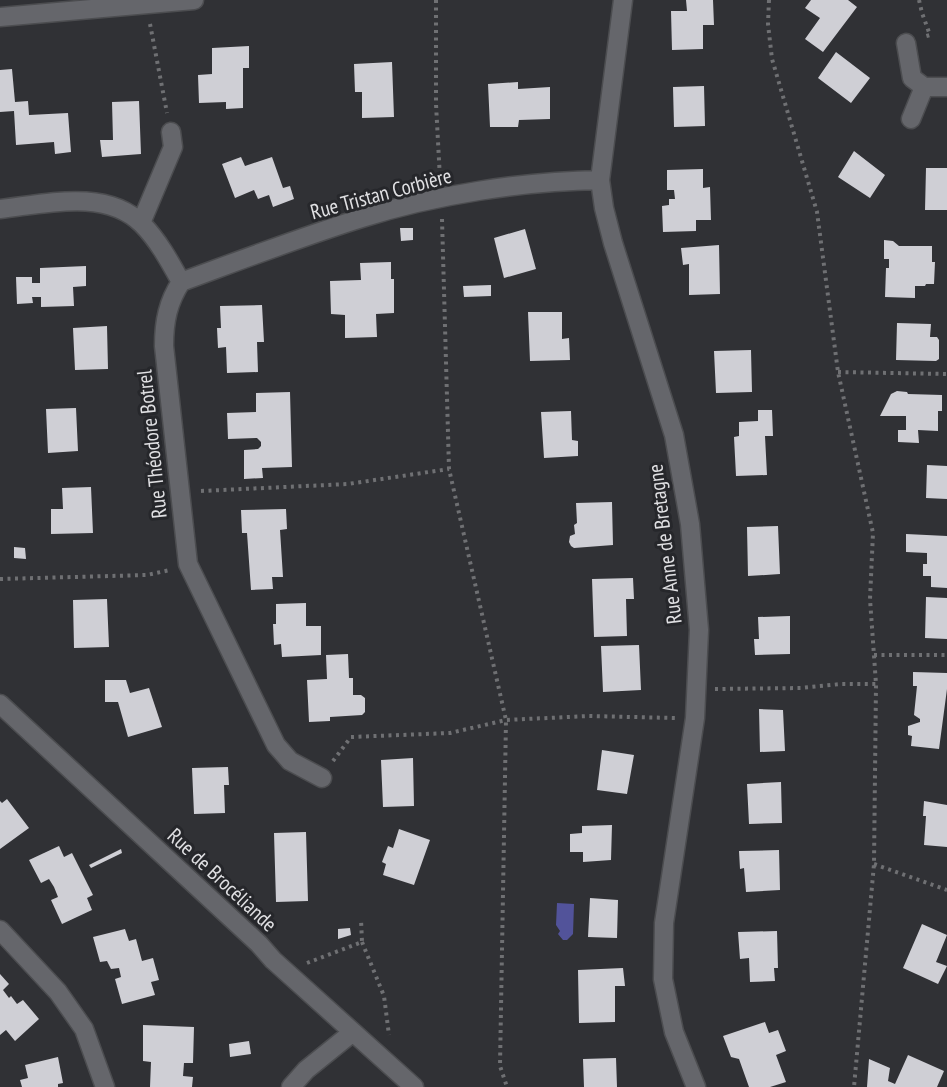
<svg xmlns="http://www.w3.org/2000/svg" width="947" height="1087" font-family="'PT Sans Narrow',sans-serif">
<rect width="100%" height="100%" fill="#303135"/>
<path fill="#52539a" d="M557 903 574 904 573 934 567 940H563L558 934 560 931 556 925Z"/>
<path fill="#cfcfd5" d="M686 0H713L714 25H703V49L672 50 671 11H687Z
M811 0H848L857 7 823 52 805 39 820 18 805 8Z
M249 46V68H243V108L226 109V102L199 103 198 75 212 74V48Z
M836 52 870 78 851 103 818 78Z
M392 62 394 117 362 118V92H355L354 64Z
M12 69 15 102 28 101 29 115 68 113 71 152 55 154 54 142 16 145 14 111 0 112V70Z
M518 82V89L550 87V119L519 120 518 127H490L488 84Z
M704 86 705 126 674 127 673 87Z
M139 101 141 154 102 157 100 140H113L112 102Z
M854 151 885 175 870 198 838 177Z
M241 157 245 166 272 157 283 188 290 186 294 199 273 207 269 195 258 199 254 190 235 198 222 164Z
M926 168H947V210H925Z
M703 169V188L710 187 711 220H696V231L663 232 662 206 669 205V199H675L674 190H667V170Z
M400 228H413V240L401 241Z
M525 229 536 269 504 278 494 238Z
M884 240 893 241 899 246H932V262H935L934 284H926L925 286H915V298L885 297 886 268H889V259H884Z
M719 245 720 294 689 295V264L683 265 681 248Z
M391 262V279H394V313L376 314 377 337 345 338V315L331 314 330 281 361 280 360 263Z
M86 266V286L73 287 74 306 41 307V297H32L33 303 17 304 16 277H32V283H40V268Z
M491 285V296L464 297 463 286Z
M262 305 264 342H257L258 372 227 373 226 347 218 348 217 328H221L220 306Z
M528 312H562V339L569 338 570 360 530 361Z
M897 323 931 324 930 337H937L939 340V359L936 361 896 360Z
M107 326 108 369 75 370 73 328Z
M751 350 752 392 716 393 714 351Z
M897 391 907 392 908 394 942 395V411H938V431L918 430 919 443 898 442V430H906V416H880L891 394Z
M290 392 292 467 262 468 263 478 244 479V450L258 449 261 446V442L257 438 228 439 227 413 256 412V393Z
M76 408 78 451 48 453 46 409Z
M758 410H772L773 436H765L767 475 736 476 734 437 739 436V422L758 421Z
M571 411 572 440 578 441V456L544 458 541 412Z
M927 465 947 466V499L926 498Z
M91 487 93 533 51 534V509H63L62 488Z
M612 502 613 545 574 548 571 546 569 542 570 536 575 534 574 525 577 523 576 503Z
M286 509 287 529 280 530 283 577H272L273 589 251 590 247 533H242L241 510Z
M778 526 780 574 748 576 747 527Z
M906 534 947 536V588L931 587V576H923V564H927V553L906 552Z
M14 547 25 548 26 559 14 558Z
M633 578 634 599H626L627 636 594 637 592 579Z
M926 597 947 598V639L925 638Z
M107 599 109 647 74 648 73 600Z
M306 603V626H321V655L282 657 281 644 274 645 273 624H276V604Z
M790 616V654L755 655 754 639H759L758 617Z
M639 645 641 690 603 692 601 646Z
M348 654 349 678H353V695H361L365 698V712L362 715 330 717V721L309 722 307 680 327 679 326 655Z
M913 672 947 673V689L939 749 911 746 912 736 908 735V726L920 722V719L914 715 917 686H913Z
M105 680H126L130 693 149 688 162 727 128 737 118 702H105Z
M759 709 783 710 785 751 760 752Z
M602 750 634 755 627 794 597 790Z
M413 758 414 806 383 807 381 760Z
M228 767 229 785H224L225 813 194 814 192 768Z
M781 782 782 823 749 824 747 784Z
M7 799 29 828 0 849V801L2 803Z
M924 801 947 805V847L924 845 926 816H923Z
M612 825 611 860 583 862V852H570V834L582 833V826Z
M399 829 430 840 414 885 383 875 386 864 382 862 388 846 393 848Z
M306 832 308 901 276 902 274 833Z
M59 846 64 857 72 853 93 895 87 898 92 910 62 924 51 900 58 897 54 887 49 879 41 883 29 860Z
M121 849 122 853 91 868 89 865Z
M779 850 780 890 746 892 744 868 740 869 739 851Z
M590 898 618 900 617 938 588 937Z
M922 924 947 935 936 962 947 966 938 984 903 968Z
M350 928 351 935 338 939V929Z
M125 929 129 941 136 939 142 961 153 958 159 980 151 982 155 995 122 1004 115 979 121 977 119 968 111 969 107 961 100 962 93 937Z
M777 931 778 968H774L775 981 750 982 749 958 740 959 738 932Z
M623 968 625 986H615V1022L579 1023 578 970Z
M0 974 9 984 3 990 9 998 11 996 17 1004 23 1000 39 1019 15 1041 6 1030 0 1035Z
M765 1022 769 1033 778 1030 786 1051 776 1055 786 1082 770 1087H749L739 1059 731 1057 723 1036Z
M143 1025 194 1027 193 1063H184L183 1076 193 1077 192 1087H150L151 1062 143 1061Z
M249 1041 251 1054 230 1057 229 1044Z
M908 1055 944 1071 937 1087H867L869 1059 890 1068 888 1081 895 1084Z
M58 1057 63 1083 58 1084V1087H22L20 1080 28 1078 25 1065Z
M616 1058 617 1087H584L583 1059Z"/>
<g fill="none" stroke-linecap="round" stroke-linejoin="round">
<defs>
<path id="minor" d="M623 0 600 180 604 208 613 243 674 435 690 524 699 630 695 718 664 923 663 979 674 1032 696 1087
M0 17 194 0
M906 43 912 78 924 87 911 119
M924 87H947
M0 209C45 204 106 188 142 224 158 240 170 262 181 282
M141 223 173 147 171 132
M181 282C168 302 164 321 164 346L188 564 276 745 290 761 322 778
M181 282C241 260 301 237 362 218 434 195 524 181 600 180
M0 704 259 944 273 960 414 1087
M0 930 58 992 84 1029 105 1087
M291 1087 306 1070 353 1032"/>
</defs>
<use href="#minor" stroke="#4c4d50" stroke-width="21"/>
<path stroke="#6f7073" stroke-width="4" stroke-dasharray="3 4.5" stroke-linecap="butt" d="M436 0V104L440 179
M769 0 768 24 772 59 817 212 838 372 873 533 870 599 876 684 874 864 854 1087
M919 0 922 13 930 35 923 37
M150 24 167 113
M442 219 449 469 506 720 500 1066 507 1087
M838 372 947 374
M201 491 348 484 449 469
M0 579 147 575 170 570
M874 655H947
M715 689 801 688 841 684H876
M333 761 351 737 450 733 506 720 589 716 675 718
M874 864 947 890
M362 942 384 996 389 1035
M307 963 362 942 361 919"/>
<use href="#minor" stroke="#65666b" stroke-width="18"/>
</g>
<g text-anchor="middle" stroke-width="6" stroke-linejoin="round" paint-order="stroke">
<g font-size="21" fill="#e0e0e3" stroke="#26272b">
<text transform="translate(381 194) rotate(-15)" y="7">Rue Tristan Corbière</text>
<text transform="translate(152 444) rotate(-96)" y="7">Rue Théodore Botrel</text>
<text transform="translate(665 544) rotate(-97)" y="7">Rue Anne de Bretagne</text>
<text transform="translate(222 880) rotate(43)" y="7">Rue de Brocéliande</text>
</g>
</g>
</svg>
